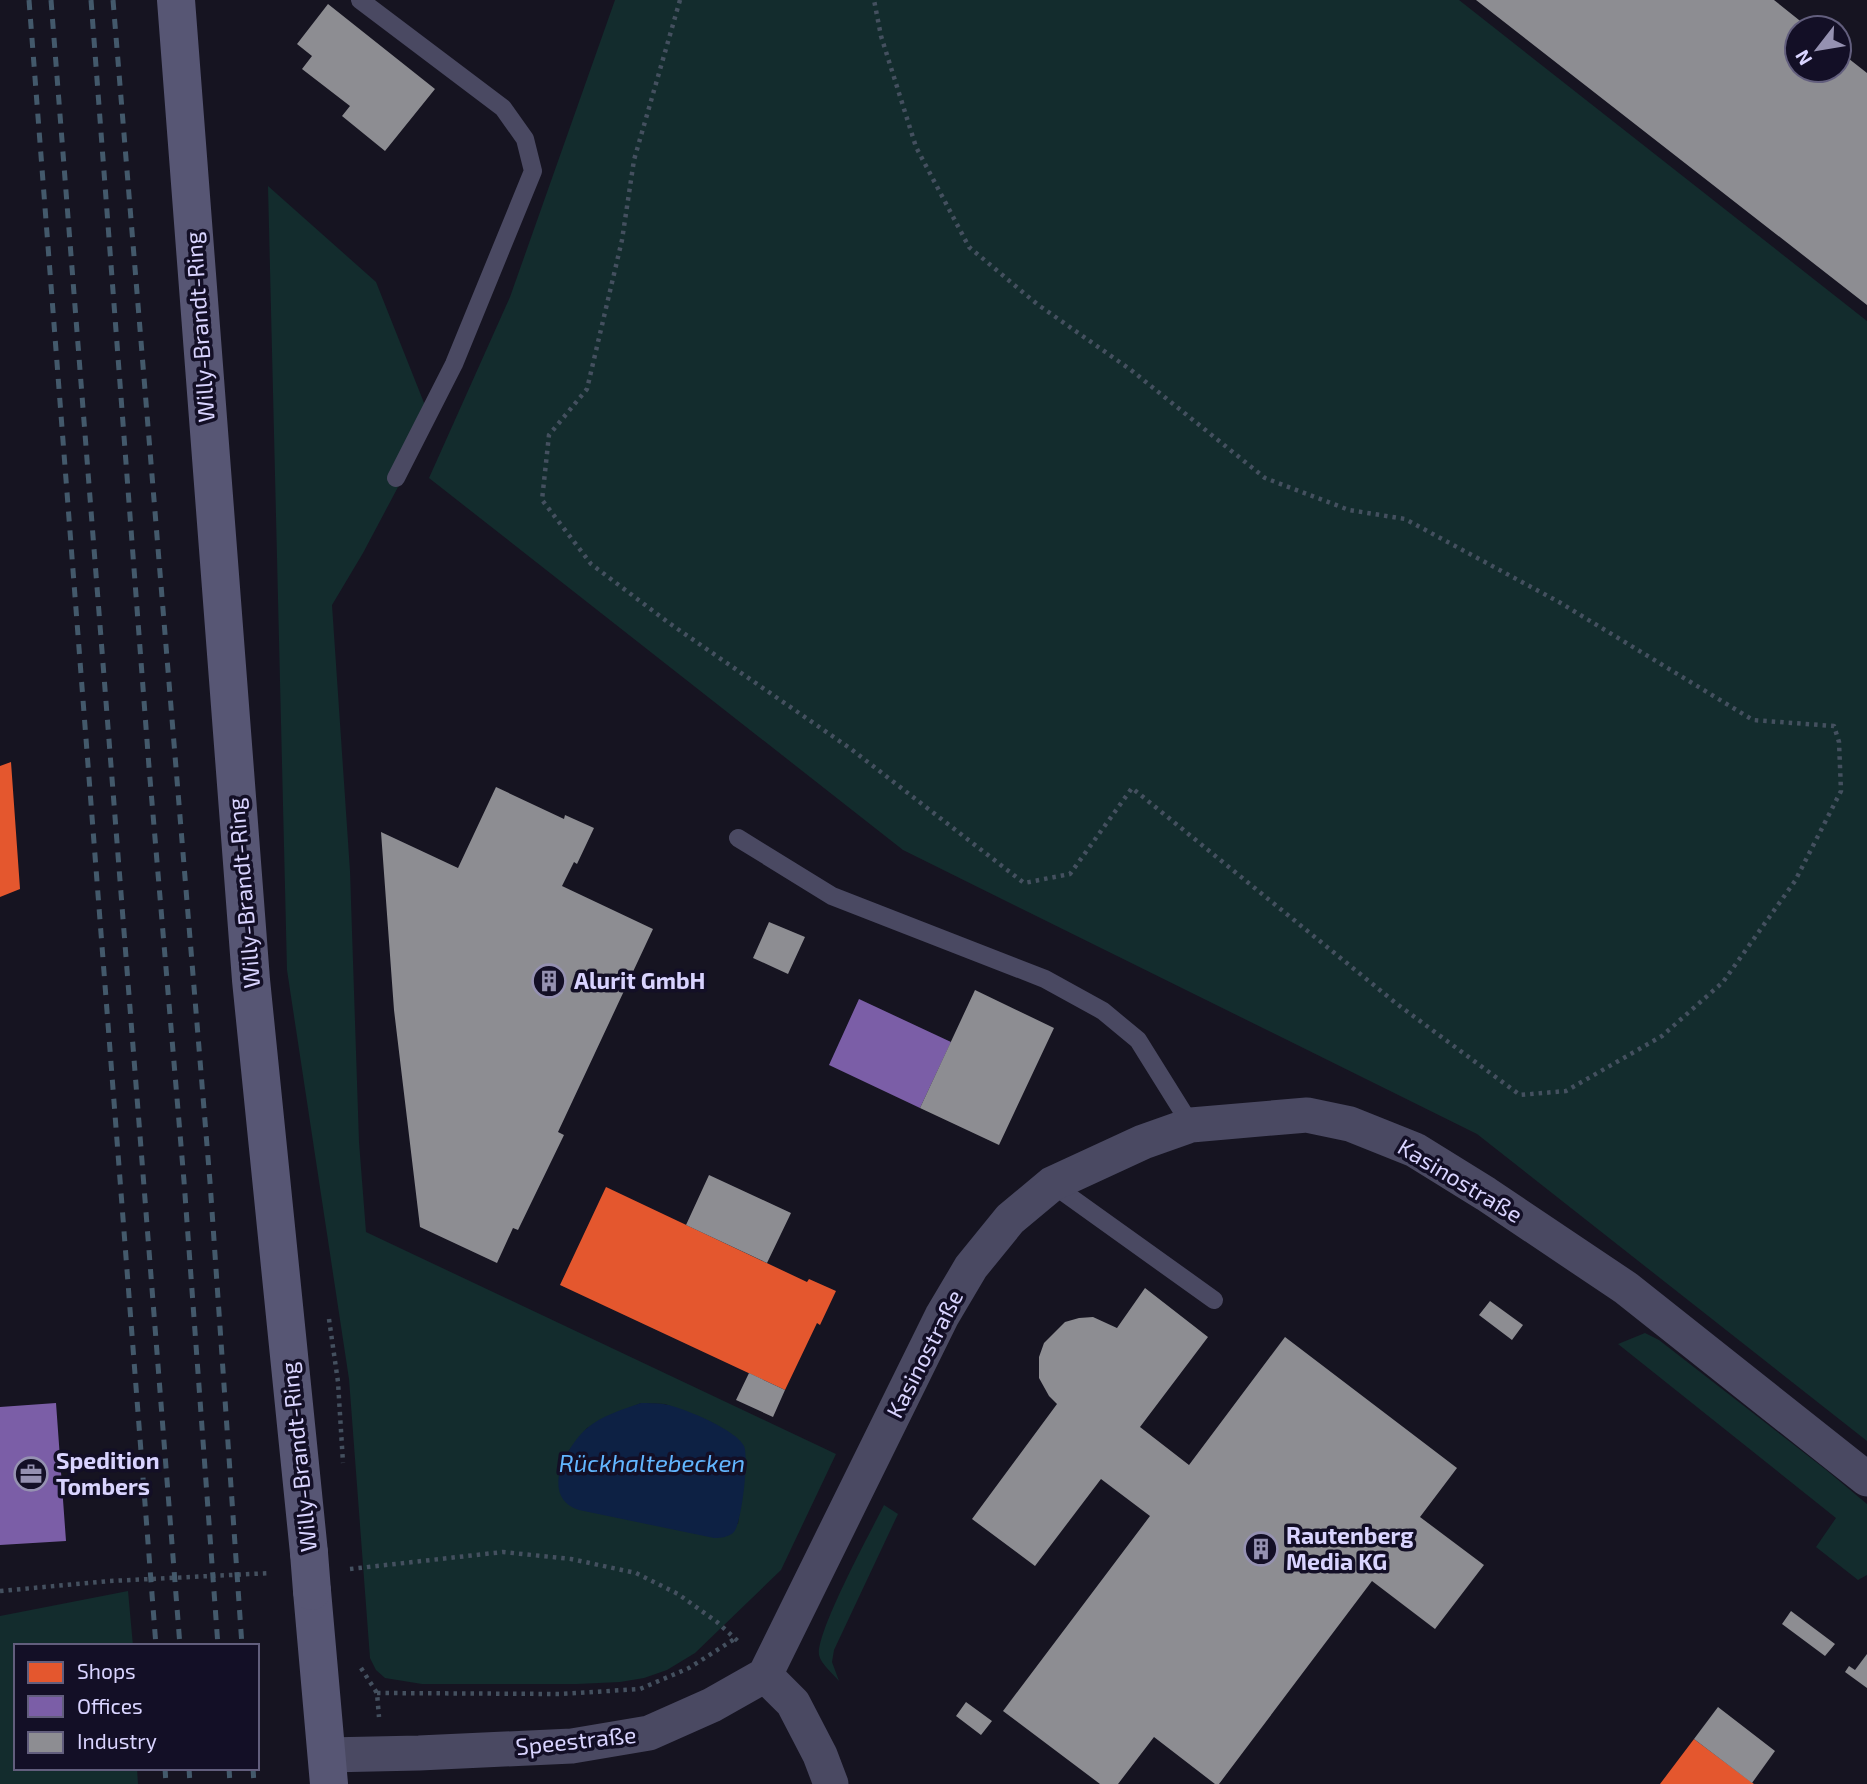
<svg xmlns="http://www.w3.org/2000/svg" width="1867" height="1784" font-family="'Exo 2',sans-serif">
<rect width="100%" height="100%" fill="#161421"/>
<path fill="#132c2d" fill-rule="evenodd" d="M615 0H1459L1867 321V1441L1477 1134 903 850 429 478 510 297Z
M268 186 376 282 432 423 363 553 332 605 350 871 359 1142 366 1232 836 1454 781 1570 695 1653 667 1670 644 1678 620 1682 577 1684H422L385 1678 376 1670 370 1658 349 1379 287 970ZM641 1403 665 1404 713 1423 741 1498 738 1524 564 1457 587 1428Z
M1645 1333 1659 1340 1825 1469 1867 1504V1575L1858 1580 1816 1547 1836 1518 1618 1344Z
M884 1505 898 1514 834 1650 832 1662 839 1681C833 1674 821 1664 819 1655 816 1632 871 1531 884 1505Z
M128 1591 133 1646H16V1768H137L138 1784H0V1616Z"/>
<path fill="#0d2144" d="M641 1403C648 1403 656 1403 663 1404 680 1406 737 1430 744 1446 749 1458 742 1522 734 1532 729 1537 721 1538 714 1538L579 1510C539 1497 566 1447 586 1429 602 1415 622 1410 641 1403Z"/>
<path fill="#e4572e" d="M11 762 20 889 0 897V766Z
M606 1187 807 1282 809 1279 836 1291 820 1325 817 1323 785 1390 560 1285Z
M1694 1739 1754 1784H1660Z"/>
<path fill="#7b5ea7" d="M859 999 951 1042 920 1108 829 1065Z
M56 1403 66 1541 0 1545V1407Z"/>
<path fill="#8d8d92" d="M1476 0H1774L1809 28H1797V70H1839V51L1867 73V305Z
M328 4 435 89 385 151 342 116 350 106 302 69 312 56 297 44Z
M496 787 564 819 565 815 594 828 577 864 574 862 562 886 653 929 558 1132 564 1135 518 1230 513 1228 497 1263 420 1227 394 1010 381 832 458 868Z
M769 922 805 937 788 974 753 958Z
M975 990 1054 1028 999 1145 920 1108Z
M709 1175 791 1213 767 1263 686 1225Z
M1145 1288 1208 1337 1140 1427 1189 1465 1285 1337 1457 1468 1420 1517 1484 1565 1435 1629 1372 1581 1219 1784H1215L1154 1737 1118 1784H1100L1003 1711 1150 1516 1101 1479 1035 1566 972 1519 1057 1404 1049 1396 1039 1378V1357L1044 1343 1065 1322 1079 1318 1093 1317 1117 1328Z
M1490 1301 1523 1325 1512 1340 1479 1315Z
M749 1373 785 1390 773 1417 736 1400Z
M1791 1611 1835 1644 1825 1656 1782 1624Z
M1867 1654V1688L1845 1672 1849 1666 1855 1670Z
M966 1702 992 1721 981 1735 956 1716Z
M1718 1707 1775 1751 1752 1783 1694 1739Z"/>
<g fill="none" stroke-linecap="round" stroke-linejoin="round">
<path stroke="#44505f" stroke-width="4.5" stroke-dasharray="3.5 5" stroke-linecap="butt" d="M680 0 634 160 622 240 587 389 549 435 542 500 591 564 669 623 851 749 1024 883 1070 874 1132 788 1397 1004 1520 1095 1566 1091 1662 1036 1723 982 1795 881 1841 791 1839 742 1834 726 1753 720 1559 602 1405 519 1349 510 1265 478 1131 370 1037 304 969 247 916 147 881 36 874 0
M329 1319 338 1382 343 1463
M350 1569 503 1552 571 1559 636 1573 678 1594 717 1622 740 1643
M0 1591 110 1581 271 1573
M361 1668 377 1693 379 1717
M377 1693 561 1694 640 1689 689 1668 736 1638"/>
<path stroke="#4a4962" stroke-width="18" d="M360 0 503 108 525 139 533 171 454 364 396 478
M738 838 832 896 1045 979 1103 1011 1138 1040 1191 1125
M1052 1184 1214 1300"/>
<path stroke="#4a4962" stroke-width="35" d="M765 1675 942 1316 971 1267 1010 1219 1052 1184 1143 1142 1191 1125 1307 1115 1350 1124 1415 1150 1486 1194 1626 1288 1867 1479
M765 1675 793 1703 820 1755 831 1784
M327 1755 419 1753 572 1746 649 1733 712 1705 765 1675"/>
<path stroke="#575674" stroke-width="38" d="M176 0 251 980 309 1553
M312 1591 329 1784"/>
<path stroke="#43596b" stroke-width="5" stroke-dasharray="10 9" stroke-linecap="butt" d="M29 0 156 1646
M51 0 180 1646
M91 0 149 767 184 1181 218 1646
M113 0 210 1182 242 1646
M165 1768 166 1784
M189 1768 190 1784
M229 1768 230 1784
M253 1768 254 1784"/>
<path stroke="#575674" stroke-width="38" d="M309 1553 312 1591"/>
</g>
<defs>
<symbol id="building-ring" viewBox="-11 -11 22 22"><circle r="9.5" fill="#130f26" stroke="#9591b1" stroke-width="1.5"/><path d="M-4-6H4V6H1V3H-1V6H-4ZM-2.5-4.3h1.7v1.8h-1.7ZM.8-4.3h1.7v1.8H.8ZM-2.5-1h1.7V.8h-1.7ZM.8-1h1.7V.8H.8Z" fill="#9591b1"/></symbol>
<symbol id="office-ring" viewBox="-11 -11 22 22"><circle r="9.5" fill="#130f26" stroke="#9591b1" stroke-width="1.5"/><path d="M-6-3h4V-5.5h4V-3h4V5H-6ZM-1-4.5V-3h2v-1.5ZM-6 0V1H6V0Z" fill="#9591b1"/></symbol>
</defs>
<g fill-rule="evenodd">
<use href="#building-ring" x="530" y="962" width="38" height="38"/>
<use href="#office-ring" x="12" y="1455" width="38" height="38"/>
<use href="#building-ring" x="1242" y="1530" width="38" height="38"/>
</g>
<g text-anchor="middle" stroke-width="7" stroke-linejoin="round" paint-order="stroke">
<g font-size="23" fill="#d9d4ff" stroke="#130f26">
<text transform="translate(200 327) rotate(-94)" y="8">Willy-Brandt-Ring</text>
<text transform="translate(244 893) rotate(-95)" y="8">Willy-Brandt-Ring</text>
<text transform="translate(1460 1181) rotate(31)" y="8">Kasinostraße</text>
<text transform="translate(925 1354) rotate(-63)" y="8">Kasinostraße</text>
<text transform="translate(299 1457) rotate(-96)" y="8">Willy-Brandt-Ring</text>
<text transform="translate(576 1741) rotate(-6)" y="8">Speestraße</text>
</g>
<g font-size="23" font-weight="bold" fill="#d9d4ff" stroke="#130f26" text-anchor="start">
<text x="574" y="989">Alurit GmbH</text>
<text x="56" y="1469">Spedition<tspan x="56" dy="26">Tombers</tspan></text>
<text x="1286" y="1544">Rautenberg<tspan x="1286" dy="26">Media KG</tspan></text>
</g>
<g font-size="24" font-style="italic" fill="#62b6ff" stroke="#130f26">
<text x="652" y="1472">Rückhaltebecken</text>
</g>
</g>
<rect x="14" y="1644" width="245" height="126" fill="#130f26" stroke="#625e7d" stroke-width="2"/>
<rect x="28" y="1662" width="35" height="21" fill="#e4572e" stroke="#625e7d" stroke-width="2"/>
<text x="77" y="1679" font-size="21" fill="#d9d4ff">Shops</text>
<rect x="28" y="1696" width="35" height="21" fill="#7b5ea7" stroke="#625e7d" stroke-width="2"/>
<text x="77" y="1714" font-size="21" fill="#d9d4ff">Offices</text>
<rect x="28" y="1732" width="35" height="21" fill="#8d8d92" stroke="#625e7d" stroke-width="2"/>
<text x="77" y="1749" font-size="21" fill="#d9d4ff">Industry</text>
<g transform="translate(1818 49) rotate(239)"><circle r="33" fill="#130f26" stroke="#625e7d" stroke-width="2"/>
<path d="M0-5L12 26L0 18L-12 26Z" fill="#9591b1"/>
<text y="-10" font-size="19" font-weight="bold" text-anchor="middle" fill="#d9d4ff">N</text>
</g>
</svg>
